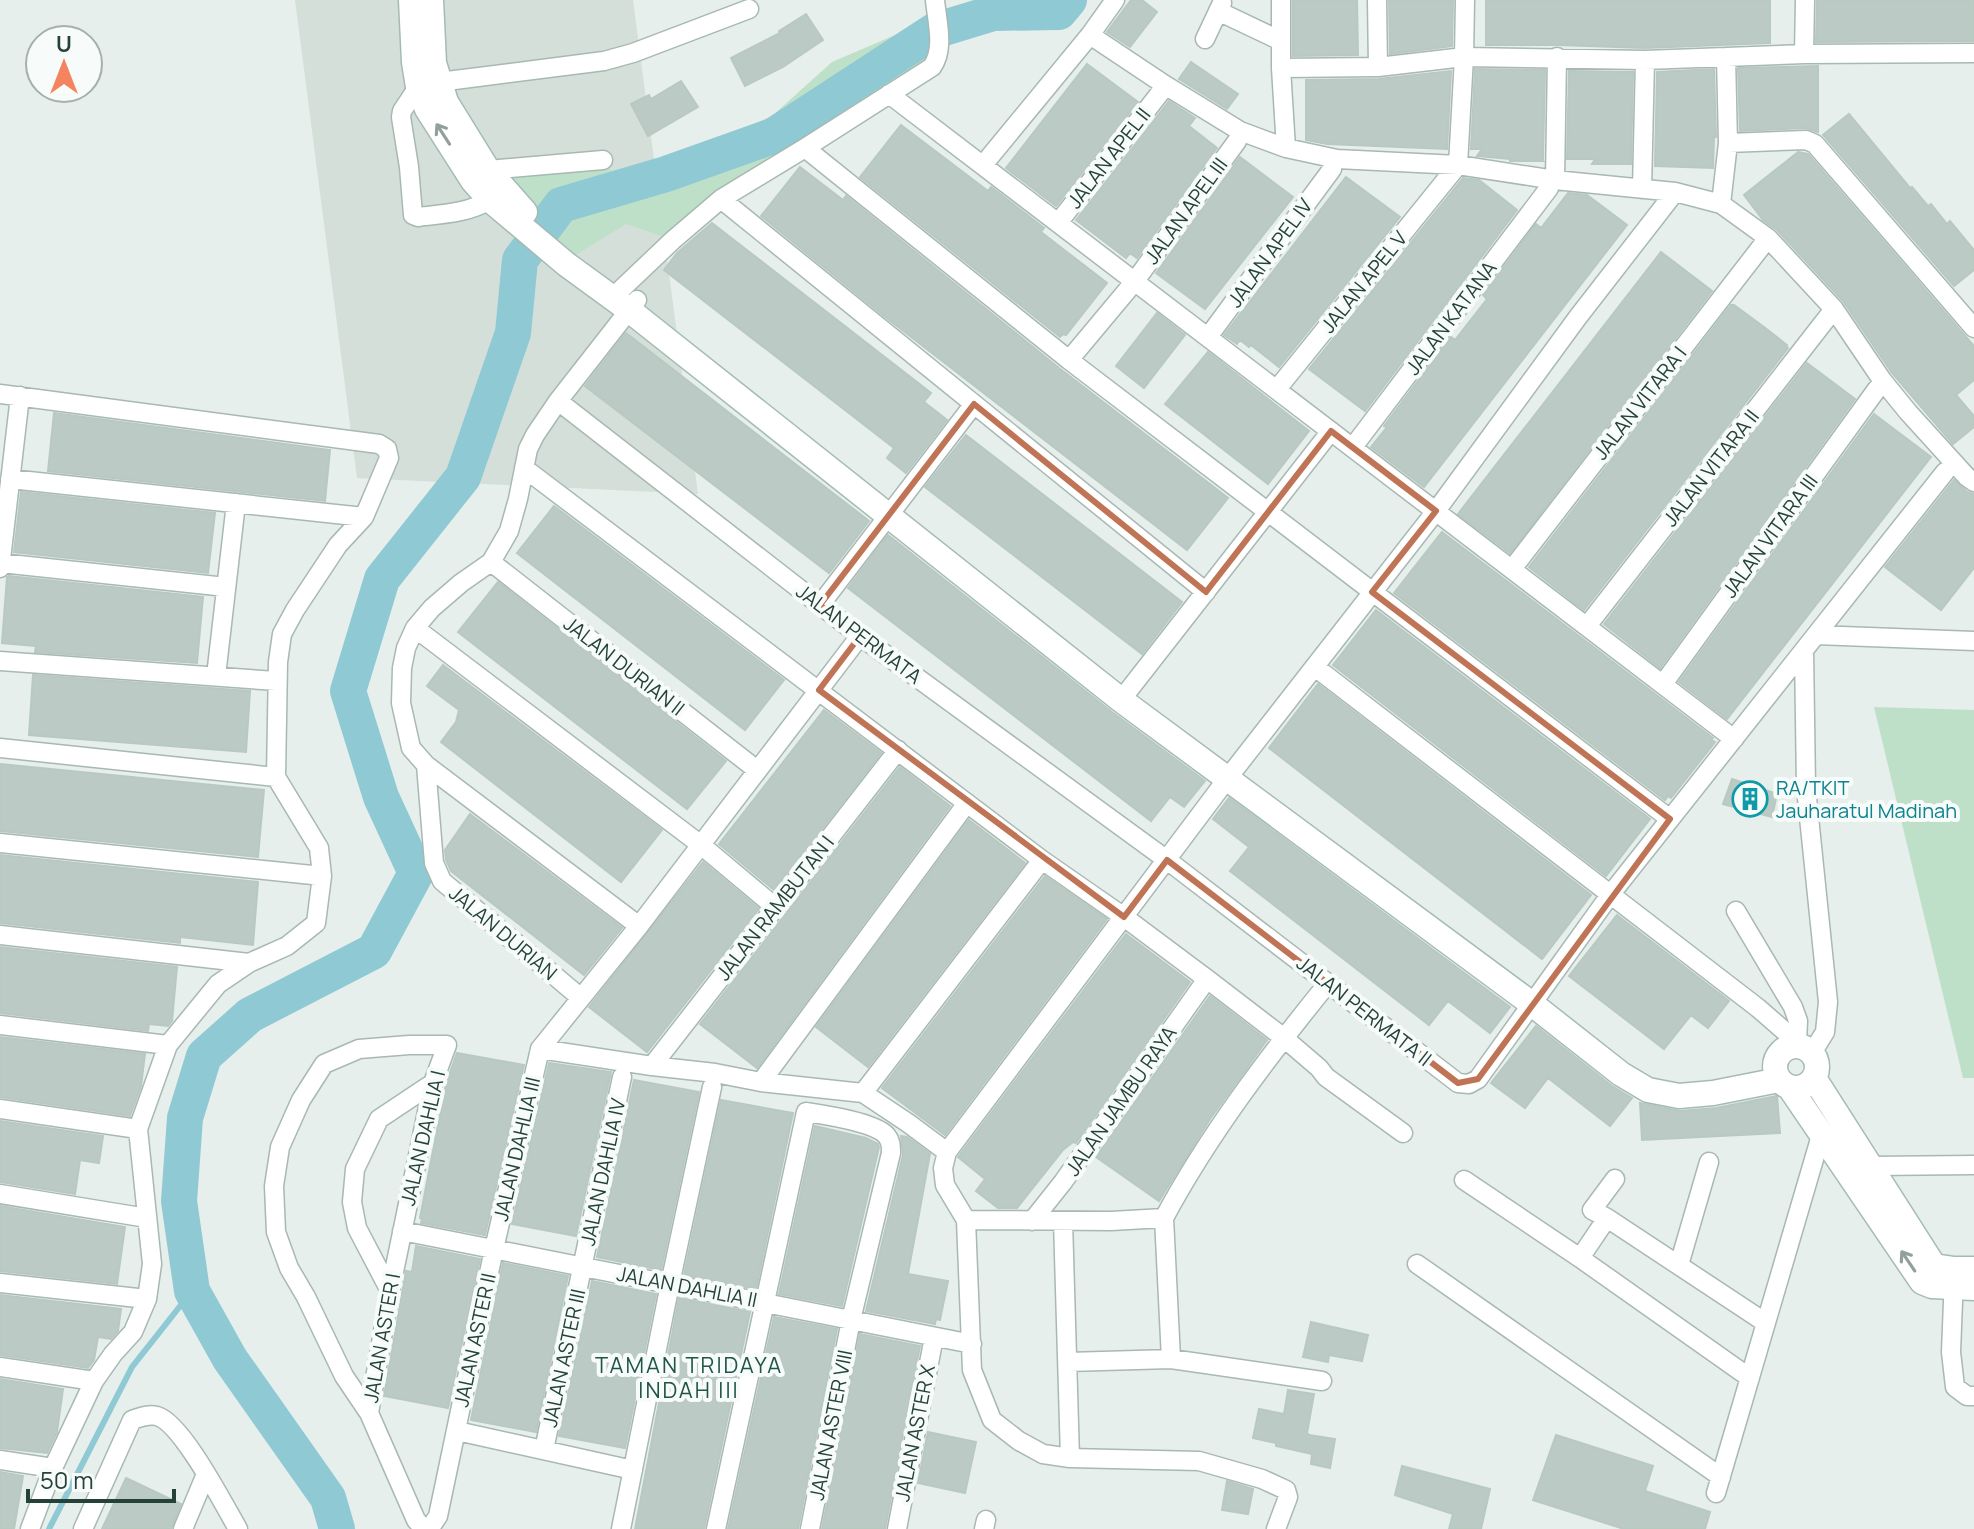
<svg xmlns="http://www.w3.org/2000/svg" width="1974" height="1529" font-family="Manrope,sans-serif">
<rect width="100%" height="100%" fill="#e6efeb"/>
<path fill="#d4dfda" d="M295 0H633L698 494 357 478Z"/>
<path fill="#bfe0c8" d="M937 17 939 58 673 240 626 224 574 256 518 206 488 170 603 160 619 181 772 116 832 62Z
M1874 707 1974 710V1078H1963Z"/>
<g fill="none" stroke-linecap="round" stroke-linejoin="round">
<path stroke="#8ec9d4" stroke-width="6" d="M49 1529 132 1367 192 1291"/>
<path stroke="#8ec9d4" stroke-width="36" d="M337 1529 328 1498 230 1359 192 1291 179 1201 185 1118 204 1056 250 1015 374 951 416 873 381 797 348 691 382 579 463 477 513 333 520 260 561 205 666 174 773 136 934 31 993 13 1059 12 1069 0"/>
</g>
<path fill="#bbcac4" stroke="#b8c9c2" stroke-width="2" d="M1131 0H1142L1157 12 1130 47 1107 32Z
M1293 0H1357L1358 55 1293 56Z
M1389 0H1453L1452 46 1390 54Z
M1486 0H1770V43L1645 48 1558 45H1486Z
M1817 0H1974V41L1816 42Z
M806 14 823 40 783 67 745 86 731 58 780 33 779 31Z
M1191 62 1238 94 1227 109 1179 79Z
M1087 64 1138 102 1056 206 1006 168Z
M1818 66V132L1806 128 1740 131 1738 68Z
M1475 69 1545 70 1543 159H1541L1543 161H1510V159L1477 156 1482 149H1471Z
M1714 69 1716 137H1714L1713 168 1655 166 1657 72Z
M1451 71 1447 149 1327 144 1306 140V80L1378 79Z
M1569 71 1633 72 1631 164H1592L1595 159H1567Z
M681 81 698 107 648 136 631 104 649 95 651 99Z
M1169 101 1195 118 1189 126 1217 148 1137 258 1130 253 1126 258 1076 220Z
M1849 114 1910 188 1912 187 1928 206 1931 204 1947 224 1950 221 1974 250V270L1954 286 1823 135Z
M901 125 988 191 991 187 1044 228 1041 232 1107 283 1066 335 1063 334 1060 337 860 177Z
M1798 152 1808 154 1974 346V380L1956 395 1974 416V427L1953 444 1892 373 1843 301 1777 230 1763 220 1744 195Z
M1240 157 1293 197 1205 309 1156 273Z
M800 167 843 200 846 196 1059 368 1228 498 1187 550 884 316 761 216Z
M1346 177 1400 217 1279 367 1251 345 1249 347 1240 340 1237 344 1224 335Z
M1463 178 1479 180 1517 210 1365 411 1309 369Z
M1568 193 1587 195 1627 225 1424 487 1371 447 1387 427 1384 426 1451 337 1455 340 1487 299 1483 295 1536 224 1541 228Z
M712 223 931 393 924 402 947 420 906 473 887 458 894 448 664 270 677 253Z
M1661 252 1712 291 1510 553 1458 514Z
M1731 305H1734L1764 327 1787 345 1786 346 1788 348 1584 610 1529 567Z
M1157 313 1185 335 1144 388 1116 366Z
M626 333 869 521 829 573 585 386Z
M1208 352 1309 431 1268 484 1165 404Z
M1807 363 1855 399 1660 668 1604 624Z
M54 413 330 450 325 501 48 471Z
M1874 414 1931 457 1727 719 1679 682Z
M966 435 1182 602 1142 654 925 487Z
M1954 480 1967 492 1974 494V568L1941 610 1885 567Z
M21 492 215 513 208 573 14 552Z
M554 506 784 680 745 730 517 553Z
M1442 532 1713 738 1711 740 1715 742 1671 798 1668 796 1665 800 1394 593Z
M888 535 1112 712 1205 781 1184 807 1170 797 1151 821 848 588Z
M9 576 203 597 197 663 35 652 36 646 2 643 7 577Z
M498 582 726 761 687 809 458 632Z
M1376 610 1650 819 1606 876 1333 665Z
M443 665 662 830 621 882 441 742 456 722 459 710 427 686Z
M33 675 250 691 246 752 29 735Z
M1318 684 1591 895 1542 959 1269 748Z
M824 710 881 753 774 890 719 844Z
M0 764 264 790 258 857 0 831Z
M900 767 950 806 757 1068 700 1024Z
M1732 779 1777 794 1772 817 1723 804Z
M1229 798 1510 1007 1490 1033 1448 1001 1429 1025 1230 871 1249 847 1213 819Z
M470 814 622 928 584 975 451 871 446 860 445 850Z
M969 820 1025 863 868 1067 816 1027Z
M0 855 258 882 253 945 180 937V943L0 923Z
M703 862 759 909 647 1052 589 1007Z
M1045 876 1107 919 945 1135 882 1088Z
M1617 915 1729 1001 1708 1028 1691 1015 1664 1049 1569 976Z
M1126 934 1190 982 1076 1143 1073 1142 1063 1150 1017 1208H998L976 1191 985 1179 958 1157Z
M0 947 177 967 172 1021 168 1026 149 1024 148 1031 0 1013Z
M1210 996 1267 1040 1210 1119 1159 1201 1096 1157Z
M1536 1026 1612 1086 1632 1098 1610 1126 1548 1078 1525 1108 1491 1083Z
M0 1037 145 1054 141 1086 130 1116 0 1097Z
M457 1053 524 1065 485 1235 421 1223 422 1219 420 1218 446 1084Z
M549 1063 611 1072 576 1236 512 1224Z
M634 1080 699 1092 661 1270 597 1257Z
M1777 1096 1780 1133 1642 1140 1640 1103 1680 1111 1716 1108Z
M721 1100 793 1113 756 1289 684 1275Z
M0 1121 103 1136 99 1163 80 1160 75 1194 0 1182Z
M815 1126 866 1138 878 1144 879 1147 842 1306 779 1294Z
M901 1136 907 1137 930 1154 908 1274 948 1281 940 1320 936 1319 935 1324 866 1311 903 1155Z
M0 1206 125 1227 117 1284 0 1271Z
M416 1246 480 1259 448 1408 384 1396 406 1271 412 1272Z
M503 1263 568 1276 536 1432 471 1420Z
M592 1281 656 1294 625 1448 559 1436Z
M0 1295 121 1309 118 1331 111 1339 98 1337 94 1360 88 1368 0 1355Z
M679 1298 750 1312 704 1529H635Z
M774 1317 837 1329 798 1529H728Z
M1311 1322 1368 1335 1362 1361 1329 1355 1328 1362 1303 1357Z
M860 1334 920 1346 885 1529H822Z
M0 1379 63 1389 57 1432 47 1453 0 1448Z
M1288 1390 1314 1394 1307 1433 1309 1435 1335 1439 1330 1468 1311 1464 1312 1454 1276 1446V1443L1253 1438 1259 1409 1284 1414Z
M928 1432 976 1442 965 1493 918 1483Z
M1556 1435 1653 1466 1645 1491 1710 1512 1705 1529H1624L1533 1500Z
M1402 1466 1490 1489 1481 1529H1449L1453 1514 1395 1495Z
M0 1472 23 1476 14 1529H0Z
M126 1478 181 1504 171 1529H102Z
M1227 1481 1253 1489 1248 1514 1222 1510Z"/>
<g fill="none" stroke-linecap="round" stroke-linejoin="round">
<defs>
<path id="street" d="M1281 0V68L1286 148
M1377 0 1378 67
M1218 11 1281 41
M1090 35 1165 85 1240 131 1286 148 1337 159 1458 165 1555 180 1675 192 1721 204 1768 238 1834 309 1882 380 1908 412 1967 477 1974 482
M1205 39 1222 3
M1804 54 1805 0
M1281 68 1378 67 1464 57 1645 60 1804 54 1974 53
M889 94 1734 739
M1728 143 1806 140 1815 144 1974 328
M805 148 1069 360 1135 281 1237 141
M983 165 1090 35 1115 0
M480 176 488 170 603 160
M1555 180 1557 57
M1642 189 1645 60
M721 199 1206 592
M490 200C468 213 444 214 418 217L413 215 409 167 401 117 402 111 418 87 439 82 604 61 633 53 749 9
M1721 204 1728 143 1726 57
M1058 223 1160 93
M612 298 673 240 721 199 805 148 932 67C945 49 937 22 935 0
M637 300 558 401 535 435 528 449 518 499 509 531 491 562 461 583 432 608 415 628 406 648 402 668 401 703 411 748 426 765 639 926
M1208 337 1332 169
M1069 360 1670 819
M1277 389 1458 165 1464 57 1465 0
M0 394 379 444 387 449 389 458 364 517 338 545 295 610 282 634 278 662 276 777 319 848 322 876 316 923 287 946 249 963 218 984 168 1045 138 1129 152 1264 147 1299 133 1332 113 1354 94 1381 53 1468 30 1529
M558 401 860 636 1167 860 1458 1083 1469 1084 1478 1079 1610 895 1945 472
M1353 447 1549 188
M524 468 1042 860 1124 917 1207 979 1284 1038 1319 1068 1326 1077 1403 1133
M10 479 364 517
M491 562 757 770
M0 563 226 587
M0 568 20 396
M1512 569 1768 238
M820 605 974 404
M1587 626 1834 309
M415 628 701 845 775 907
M1816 635 1974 641
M1804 650 1806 788 1828 1002 1825 1032 1812 1053
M0 661 276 681
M1315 667 1758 1008 1797 1042 1800 1046
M216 676 236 503
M1663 684 1877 389
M1121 700 1331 431
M0 748 276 777
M426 765 434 863 442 881 581 998
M0 843 322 876
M1736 911 1793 1007 1798 1021 1797 1042
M0 935 249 963
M0 1025 168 1045
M540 1049 652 1066 715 1073 761 1082 863 1093 908 1123 947 1152 943 1168 945 1185 966 1220 972 1370 992 1420 1019 1441 1043 1454 1070 1458 1199 1461 1262 1479 1286 1490 1288 1497 1276 1529
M652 1066 898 750
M761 1082 967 803
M863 1093 1042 860
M0 1109 138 1129
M947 1152 1227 779 1436 511 1578 317 1675 192
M1871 1166 1974 1165
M1464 1180 1580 1258 1750 1378
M0 1194 147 1218
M1164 1218 1171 1359
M1607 1218 1592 1210 1615 1179
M966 1220 1111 1221 1164 1218C1209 1134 1268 1057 1328 983
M1032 1221 1063 1182 1207 979
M1063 1221 1070 1458
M402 1231 972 1344
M1580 1258 1607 1218 1766 1323
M1417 1264 1721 1477
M1679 1265 1709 1162
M1954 1276 1951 1352 1955 1387 1967 1396H1974
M0 1283 147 1299
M390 1291 357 1228 352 1202 355 1169 379 1119 433 1083
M1068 1362 1171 1359 1322 1381
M0 1367 94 1381
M369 1413 344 1376 306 1297 289 1268 276 1232 274 1186 280 1147 301 1100 324 1064 359 1049 409 1045H447L433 1083 390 1291 369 1413 416 1520 424 1529
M457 1431 633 1470
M544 1450 622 1077
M0 1460 53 1468
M1716 1493 1822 1132
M83 1529 132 1420C141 1417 148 1414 157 1416 182 1423 224 1505 238 1529
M183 1529 206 1474
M427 1529 432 1525 438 1516 494 1249 540 1049 639 926 860 636
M621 1529 670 1284 712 1087
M716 1529 806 1112C825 1115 873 1122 886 1135 891 1141 891 1146 891 1153L851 1320 810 1529
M897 1529 934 1337
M984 1529 986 1520"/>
<path id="secondary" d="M411 0 414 62 418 87 427 109 473 181 490 200 566 264 629 310 1121 700 1532 1004 1621 1074 1648 1090 1679 1096 1713 1093 1779 1080
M431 0 434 63 446 102 488 170 525 212
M1775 1067a21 21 0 1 1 42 0a21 21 0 1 1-42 0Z
M1814 1078 1934 1266 1954 1269H1974
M1790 1088 1922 1282 1932 1286 1974 1288"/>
</defs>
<use href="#street" stroke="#a8b8b2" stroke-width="21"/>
<use href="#secondary" stroke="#a4bbb3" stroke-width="27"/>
<use href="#street" stroke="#fff" stroke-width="18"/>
<use href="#secondary" stroke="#fff" stroke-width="24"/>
</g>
<defs><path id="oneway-shaft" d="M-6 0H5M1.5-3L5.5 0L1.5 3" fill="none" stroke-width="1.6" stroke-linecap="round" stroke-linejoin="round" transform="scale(2)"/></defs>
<g stroke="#92a09c">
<use href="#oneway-shaft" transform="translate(443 134) rotate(-123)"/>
<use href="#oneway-shaft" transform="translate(1908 1261) rotate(-124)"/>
</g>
<path fill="none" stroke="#c07456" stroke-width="6" stroke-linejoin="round" d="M974 404 1206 592 1331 431 1436 511 1372 592 1670 819 1478 1079 1458 1083 1167 860 1124 917 819 690 860 636 820 605Z"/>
<defs>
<symbol id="building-ring" viewBox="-11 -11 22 22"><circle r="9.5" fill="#f7fbf9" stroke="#0f9aa8" stroke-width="1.5"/><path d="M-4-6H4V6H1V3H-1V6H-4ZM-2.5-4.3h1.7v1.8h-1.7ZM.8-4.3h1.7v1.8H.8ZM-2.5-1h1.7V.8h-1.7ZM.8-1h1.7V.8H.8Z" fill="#0f9aa8"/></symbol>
</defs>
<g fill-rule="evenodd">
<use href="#building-ring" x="1730" y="779" width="40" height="40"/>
</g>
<g text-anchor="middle" stroke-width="8" stroke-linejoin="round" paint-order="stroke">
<g font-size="20" fill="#24423a" stroke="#f7fbf9">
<text transform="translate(1109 158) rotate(-52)" y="7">JALAN APEL II</text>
<text transform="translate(1186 211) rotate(-54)" y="7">JALAN APEL III</text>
<text transform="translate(1270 253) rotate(-54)" y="7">JALAN APEL IV</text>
<text transform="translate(1364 282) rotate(-51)" y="7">JALAN APEL V</text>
<text transform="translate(1451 318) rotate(-53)" y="7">JALAN KATANA</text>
<text transform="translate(1640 403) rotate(-52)" y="7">JALAN VITARA I</text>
<text transform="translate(1711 468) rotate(-52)" y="7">JALAN VITARA II</text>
<text transform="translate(1770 536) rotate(-54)" y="7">JALAN VITARA III</text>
<text transform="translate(859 634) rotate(37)" y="7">JALAN PERMATA</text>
<text transform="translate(624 666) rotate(38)" y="7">JALAN DURIAN II</text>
<text transform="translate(775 908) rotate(-52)" y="7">JALAN RAMBUTAN I</text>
<text transform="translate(503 933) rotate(40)" y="7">JALAN DURIAN</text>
<text transform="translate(1364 1011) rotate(38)" y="7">JALAN PERMATA II</text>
<text transform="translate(1121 1101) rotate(-55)" y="7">JALAN JAMBU RAYA</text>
<text transform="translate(423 1138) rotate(-77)" y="7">JALAN DAHLIA I</text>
<text transform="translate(517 1149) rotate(-77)" y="7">JALAN DAHLIA III</text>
<text transform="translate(603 1172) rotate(-78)" y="7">JALAN DAHLIA IV</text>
<text transform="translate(687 1287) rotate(11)" y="7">JALAN DAHLIA II</text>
<text transform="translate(382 1338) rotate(-80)" y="7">JALAN ASTER I</text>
<text transform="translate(475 1340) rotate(-78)" y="7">JALAN ASTER II</text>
<text transform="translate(564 1358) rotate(-78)" y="7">JALAN ASTER III</text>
<text transform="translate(831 1425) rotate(-79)" y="7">JALAN ASTER VIII</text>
<text transform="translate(915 1433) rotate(-79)" y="7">JALAN ASTER X</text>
</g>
<g font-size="20" fill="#0d838f" stroke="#f7fbf9" text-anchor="start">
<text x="1776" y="795">RA/TKIT<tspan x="1776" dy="23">Jauharatul Madinah</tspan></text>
</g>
<g font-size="22" letter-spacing="2" fill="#1f5548" stroke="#f7fbf9">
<text x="689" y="1373">TAMAN TRIDAYA<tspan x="689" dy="25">INDAH III</tspan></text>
</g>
</g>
<g transform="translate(64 64)"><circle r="38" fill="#f7fbf9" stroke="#a3b1ad" stroke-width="2"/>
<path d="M0-6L14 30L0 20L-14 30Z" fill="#f4845f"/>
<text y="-12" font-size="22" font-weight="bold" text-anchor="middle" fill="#24423a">U</text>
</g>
<path d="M28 1489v12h146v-12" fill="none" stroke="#24423a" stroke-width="4"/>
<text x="40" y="1489" font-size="24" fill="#24423a" stroke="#f7fbf9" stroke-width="6" paint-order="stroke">50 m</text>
</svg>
